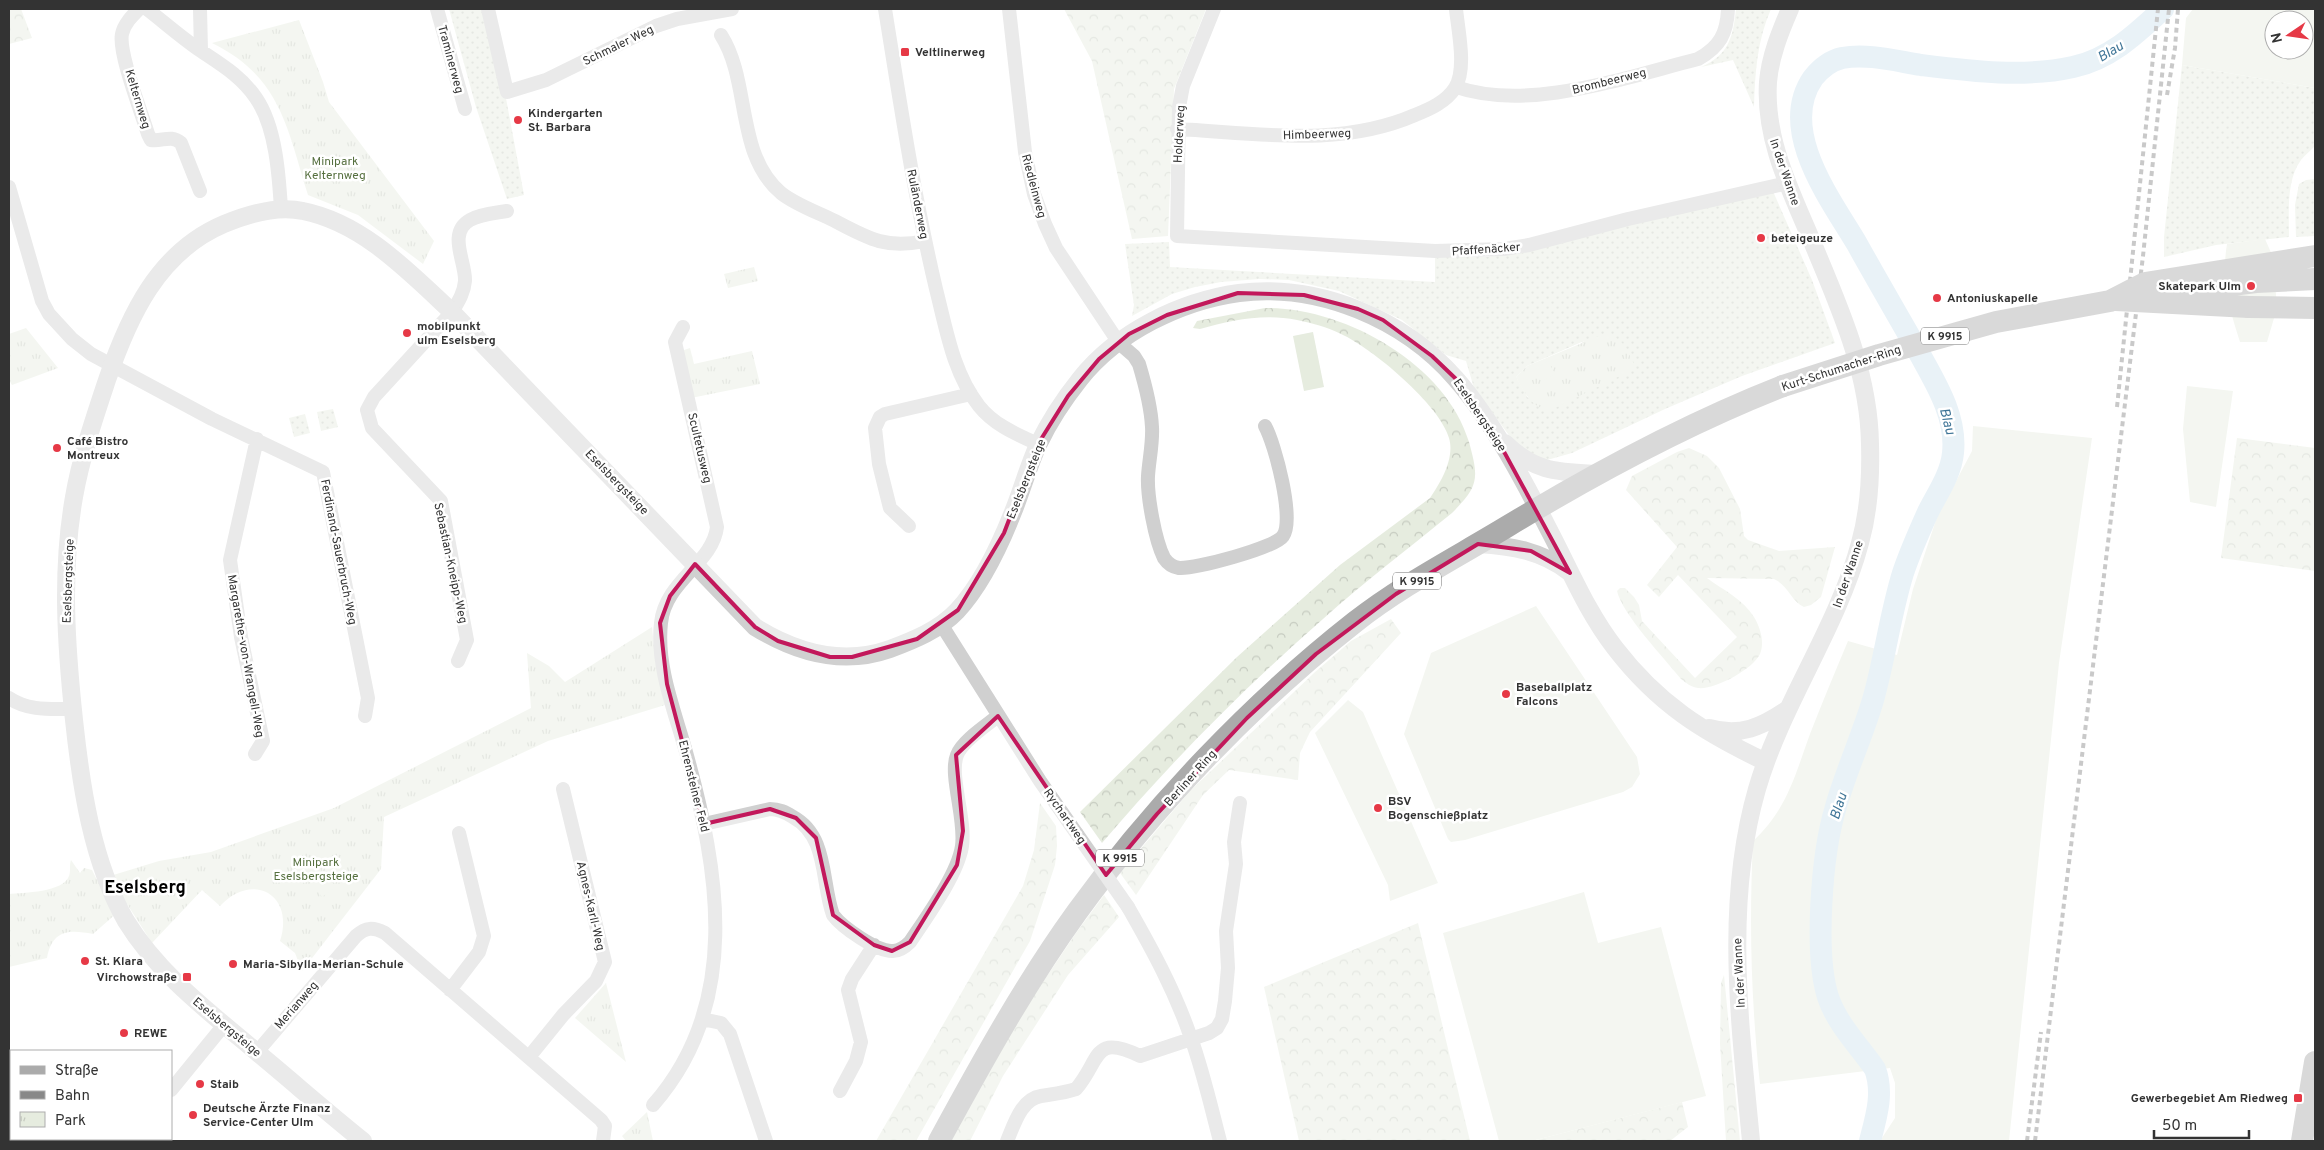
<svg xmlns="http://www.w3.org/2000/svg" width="2324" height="1150" font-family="Overpass,sans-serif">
<defs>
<pattern id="grass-dots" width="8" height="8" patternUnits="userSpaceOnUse" patternTransform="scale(1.25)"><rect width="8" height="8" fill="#e6ecdf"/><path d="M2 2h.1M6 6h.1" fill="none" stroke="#c6cbc0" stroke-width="1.8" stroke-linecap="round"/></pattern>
<pattern id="forest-crowns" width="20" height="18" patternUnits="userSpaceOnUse" patternTransform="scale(1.25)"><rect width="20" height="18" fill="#e6ecdf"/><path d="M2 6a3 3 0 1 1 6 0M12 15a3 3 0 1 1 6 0" fill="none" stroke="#c6cbc0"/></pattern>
<pattern id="park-tufts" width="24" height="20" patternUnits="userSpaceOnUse" patternTransform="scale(1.25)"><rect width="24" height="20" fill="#e6ecdf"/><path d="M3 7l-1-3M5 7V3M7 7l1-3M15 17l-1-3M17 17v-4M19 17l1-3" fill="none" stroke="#c6cbc0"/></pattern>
</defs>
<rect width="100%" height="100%" fill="#fff"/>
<path fill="url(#grass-dots)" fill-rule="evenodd" d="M449 9H486L505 93 524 195 507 199 476 107Z
M1736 9H1771C1757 41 1755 73 1754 107L1733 60 1701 67C1729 55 1733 37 1736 9Z
M2182 65 2315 88V146C2311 150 2305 155 2301 160 2286 180 2289 213 2289 237L2216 245 2164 257V237Z
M2315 179V236L2296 237 2295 205 2299 184 2306 180Z
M1772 189 1812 280 1835 343 1742 376 1665 409 1572 453 1547 460 1529 455 1514 442 1474 388 1466 361 1446 355 1402 320 1339 291 1289 280 1259 279 1221 282 1195 287 1172 294 1132 316 1134 305 1125 244 1169 242 1170 267 1435 282V256L1486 257 1515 253ZM1584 341 1528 398 1516 377 1527 366Z
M333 409 338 427 321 431 317 412Z
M305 414 310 433 294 437 289 418Z"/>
<path fill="url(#forest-crowns)" d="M9 9H21L32 38 9 44Z
M1064 9H1206L1174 89 1168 236 1132 239 1092 61Z
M1265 308C1344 307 1446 364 1469 442 1479 479 1479 486 1452 513 1409 548 1364 582 1323 619 1244 688 1170 763 1102 843L1080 812 1237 657 1340 565 1430 498C1441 482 1455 458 1449 438 1440 405 1372 348 1341 334 1327 327 1312 323 1297 320 1264 313 1231 320 1200 329L1193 328 1197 321Z
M2237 438 2315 448V571L2221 558Z
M1689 448 1707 456 1719 468 1740 509 1744 536 1748 540 1779 551 1835 547 1821 597 1811 605 1804 607C1791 601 1788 585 1774 579L1707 578C1723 590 1743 599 1754 617 1760 627 1765 642 1760 654 1753 669 1715 690 1698 688 1691 687 1686 683 1681 679 1665 659 1622 614 1617 591L1620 588H1625L1634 597 1639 605 1642 621 1695 678 1737 637 1678 575 1659 597 1647 585 1677 547 1626 490 1632 476 1677 452Z
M1391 619 1401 633 1310 732 1300 753 1298 780 1229 770 1203 795 1136 895 1120 873 1190 791 1314 673 1351 641Z
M1040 803 1056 826 1057 846 1055 865 1030 941 916 1141H876L1023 886 1034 850Z
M1104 895 1119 917 1068 975 1003 1076 970 1141H951L1022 1013 1076 933Z
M1418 923 1470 1141H1299L1264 987Z
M1724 975 1740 1141H1726L1720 1044 1721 983Z
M1682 1102 1688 1127 1670 1141H1532Z"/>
<path fill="url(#park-tufts)" d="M299 20 323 82 329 102 434 241 423 264 358 215 308 195C287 128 281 77 212 43Z
M754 267 758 281 728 288 724 274Z
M26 328 58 368 12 385 9 380V334Z
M1606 333C1625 340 1627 350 1636 368L1551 410C1533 410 1523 391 1516 377L1527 366Z
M690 348 694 364 752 351 760 384 691 398 683 361 684 350Z
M652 627 656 666 665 705 548 741 384 817 381 869 302 971 295 953 280 941C295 895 253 871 220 906L202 890 152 943 127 904 93 934C69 929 52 930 47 958L9 967V894C23 893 64 892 69 876 71 871 69 865 71 860L80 873 84 868 92 870 97 880 159 861 211 852 334 808 531 708 527 653 549 666 565 682Z
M606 983 626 1062 575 1018Z
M647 1112 653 1141H626L622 1136Z"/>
<path fill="#e6ecdf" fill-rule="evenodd" d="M2193 9H2315V88L2182 65 2186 18ZM2274 20H2304V50H2274Z
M2265 239 2273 257 2277 308 2267 342H2240C2229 308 2221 280 2227 244Z
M1313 332 1324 387 1304 391 1293 336Z
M1548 361 1555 374 1542 381 1535 369Z
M2187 386 2233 391 2216 507 2190 502 2183 429Z
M1973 426 2092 438 2059 663 2009 1141H1880L1895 1118V1083L1890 1068 1760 1084C1751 1000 1749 925 1753 841 1787 810 1795 775 1810 734 1822 703 1835 672 1848 641L1897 655 1913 589 1937 517 1972 451Z
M1536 606 1637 757 1640 774 1632 787 1623 792 1465 840 1451 842 1448 839 1404 734 1431 653Z
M1348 700 1363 712 1438 883 1390 901 1388 885 1315 733Z
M315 862 334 888 322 897 303 871Z
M1584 892 1598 943 1661 927 1706 1096 1532 1141H1499L1443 933Z"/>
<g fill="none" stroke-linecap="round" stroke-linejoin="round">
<path stroke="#cfe2ee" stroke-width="22" d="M1870 1141C1876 1118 1884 1093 1875 1069 1859 1046 1837 1024 1828 997 1814 953 1822 854 1835 810 1845 773 1862 737 1873 700 1885 658 1890 615 1903 573 1910 552 1919 532 1928 512 1937 494 1951 474 1953 453 1957 416 1935 382 1918 351 1898 316 1877 280 1857 244 1831 200 1777 130 1813 78 1821 68 1829 61 1842 58 1867 53 1896 61 1921 65 1970 71 2024 78 2073 67 2110 59 2136 34 2163 9"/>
<path stroke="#d0d0d0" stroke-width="14" d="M139 9C132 16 124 24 122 34 118 53 142 114 148 134L151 140C162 142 171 134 181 143L200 191
M147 9C165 23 182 38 201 51 222 65 242 77 256 98 276 127 279 176 281 209
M200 9 201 51
M437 9 465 109
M488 9 507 92 546 80 656 26 677 19 732 9
M885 9C900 102 914 196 936 289 946 328 953 373 979 406 994 425 1016 434 1038 444
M1009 9 1025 152 1034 194 1045 224 1056 248 1119 343 1134 356 1139 364C1145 384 1151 406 1152 427 1153 443 1149 460 1148 476 1147 496 1155 540 1164 558 1168 564 1173 567 1179 568 1195 569 1275 548 1283 536 1295 520 1275 444 1265 426
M1214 9 1183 86 1179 107 1177 236 1435 251 1504 249 1529 245 1628 219 1788 183
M721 35C751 82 735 154 781 193 796 205 817 212 835 221 869 239 886 249 925 241
M1456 87C1529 112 1626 77 1698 59 1720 47 1727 33 1728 9
M1177 129C1257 133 1339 148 1415 115 1430 109 1446 102 1455 88 1467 69 1458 30 1456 9
M9 187 42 301 49 314 72 339 91 354 212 419 323 472 368 698 365 716
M909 526 890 508 879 464 875 428 880 417 885 414 971 394
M941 624 1040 781 1077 834
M458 661 467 640 441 501 372 428 367 410 374 397 452 312C458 302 464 293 465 281 466 262 447 233 470 220 480 214 496 213 507 211
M9 698C28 711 50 709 72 709
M255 754 263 741 241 637 230 560 257 439
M704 824 770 809C779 809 785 812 793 817 828 836 821 881 833 915 842 927 877 952 893 951 900 951 905 947 910 942 926 918 958 874 962 846 966 819 949 775 957 755 962 741 987 725 998 716
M1128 907C1152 949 1175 991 1191 1038 1203 1071 1211 1107 1220 1141
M450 990 479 952 484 936 459 833
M702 1019 721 1023 730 1034 766 1141
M257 1052 356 936C366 927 373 927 385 933L601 1120 605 1126 603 1141
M529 1057 563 1015 596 981 605 962 563 789
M171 1090 224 1025
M840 1091 856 1061 861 1042 848 990 852 979 874 945
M653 1105C742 1004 719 871 686 752 675 712 656 666 661 623 665 581 713 563 717 527L675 342 683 327
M9 1116 11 1127
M14 1139V1141
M132 1141 134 1139
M1007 1141C1014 1125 1021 1099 1041 1096 1053 1094 1064 1093 1076 1089 1101 1060 1092 1033 1140 1056L1209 1033 1217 1028 1222 1019 1225 1001 1228 968 1226 931 1236 864 1234 842 1240 803"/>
<path stroke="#d0d0d0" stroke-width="18" d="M1505 443C1534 472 1558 472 1596 474
M1478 544C1512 546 1542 551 1569 572
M1709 728C1740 737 1762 727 1788 709
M363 1141C328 1113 294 1083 259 1054 212 1014 159 975 126 921 92 862 81 786 74 720 66 645 61 571 74 497 81 457 94 419 107 380 129 316 158 252 224 224 248 214 277 205 303 211 363 223 409 272 452 312L755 627C797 653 842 666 890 649 914 640 939 630 957 611 982 584 1000 545 1013 512 1022 490 1028 467 1038 445 1049 422 1064 399 1080 379 1117 332 1181 301 1239 293 1319 283 1404 319 1456 379 1492 420 1524 481 1549 530 1570 570 1587 612 1615 648 1658 704 1703 732 1766 762
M1751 1141C1740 1024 1724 903 1757 789 1782 703 1837 629 1860 543 1869 511 1871 477 1870 444 1869 375 1842 313 1816 251 1794 197 1764 143 1768 82 1770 57 1780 32 1790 9"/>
<path stroke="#ababab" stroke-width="22" d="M2249 307 2315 308
M939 1141C982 1062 1025 984 1077 912 1153 807 1253 702 1355 622 1402 585 1457 557 1508 526 1597 472 1686 424 1783 386
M2302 1141 2315 1062"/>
<path stroke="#888" stroke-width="4" stroke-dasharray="5 4" stroke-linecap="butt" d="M2167 95 2175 48 2178 9
M2117 407 2158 9
M2027 1141 2041 1032
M2035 1141 2143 256 2169 9"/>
<path stroke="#d0d0d0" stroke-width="14" d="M1077 834 1128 907"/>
<path stroke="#ababab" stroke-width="22" d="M2191 290 2256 282 2315 279
M2116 300 2249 307
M1783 386 1879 355 1996 322 2110 301 2145 283 2315 256"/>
</g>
<path d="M0 0H2324V1150H0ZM1238 293 1304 295 1358 309 1383 320 1432 356 1455 378 1490 426 1570 573 1531 551 1478 544 1396 594 1316 654 1247 718 1157 814 1106 875 998 716 956 755 963 831 957 865 910 942 892 951 874 945 833 915 816 838 796 818 770 809 704 824 667 684 660 623 670 596 695 564 755 627 778 641 830 657H852L917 639 958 610 1004 533 1038 444 1068 396 1099 359 1129 334 1167 315Z" fill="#fff" fill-opacity=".55" fill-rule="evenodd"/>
<path fill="none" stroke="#c2185b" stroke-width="4" stroke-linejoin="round" d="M1238 293 1304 295 1358 309 1383 320 1432 356 1455 378 1490 426 1570 573 1531 551 1478 544 1396 594 1316 654 1247 718 1157 814 1106 875 998 716 956 755 963 831 957 865 910 942 892 951 874 945 833 915 816 838 796 818 770 809 704 824 667 684 660 623 670 596 695 564 755 627 778 641 830 657H852L917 639 958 610 1004 533 1038 444 1068 396 1099 359 1129 334 1167 315Z"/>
<g fill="#e63946" stroke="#fff" stroke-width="2">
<rect x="900" y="47" width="10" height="10" rx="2.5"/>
<circle cx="518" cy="120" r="5"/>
<circle cx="1761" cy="238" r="5"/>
<circle cx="2251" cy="286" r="5"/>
<circle cx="1937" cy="298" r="5"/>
<circle cx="407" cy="333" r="5"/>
<circle cx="57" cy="448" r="5"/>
<circle cx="1506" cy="694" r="5"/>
<circle cx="1378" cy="808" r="5"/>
<circle cx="85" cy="961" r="5"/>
<circle cx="233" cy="964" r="5"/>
<rect x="182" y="972" width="10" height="10" rx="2.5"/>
<circle cx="124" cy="1033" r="5"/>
<circle cx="200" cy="1084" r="5"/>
<rect x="2293" y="1093" width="10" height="10" rx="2.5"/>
<circle cx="193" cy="1115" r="5"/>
</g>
<g text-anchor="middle" stroke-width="5" stroke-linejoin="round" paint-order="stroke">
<g fill="#fff" stroke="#707070" stroke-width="1">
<rect x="1921" y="327.5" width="48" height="17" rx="4"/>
<rect x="1393" y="572.5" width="48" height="17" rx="4"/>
<rect x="1096" y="849.5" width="48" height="17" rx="4"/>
</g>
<g font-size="11" font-weight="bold" fill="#333">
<text x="1945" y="340">K 9915</text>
<text x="1417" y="585">K 9915</text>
<text x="1120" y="862">K 9915</text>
</g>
<g font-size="12" fill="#333" stroke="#fff">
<text transform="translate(618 45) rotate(-26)" y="4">Schmaler Weg</text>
<text transform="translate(451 59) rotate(75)" y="4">Traminerweg</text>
<text transform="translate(1609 81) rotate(-14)" y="4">Brombeerweg</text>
<text transform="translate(138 99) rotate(73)" y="4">Kelternweg</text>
<text transform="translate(1179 134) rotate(-87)" y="4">Holderweg</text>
<text transform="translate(1317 134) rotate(-2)" y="4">Himbeerweg</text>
<text transform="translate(1785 172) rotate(71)" y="4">In der Wanne</text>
<text transform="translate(1034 186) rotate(75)" y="4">Riedleinweg</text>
<text transform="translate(918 204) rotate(79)" y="4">Ruländerweg</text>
<text transform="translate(1486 249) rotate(-4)" y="4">Pfaffenäcker</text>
<text transform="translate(1841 368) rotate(-18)" y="4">Kurt-Schumacher-Ring</text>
<text transform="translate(1480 415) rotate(56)" y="4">Eselsbergsteige</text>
<text transform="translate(700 448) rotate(77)" y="4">Scultetusweg</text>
<text transform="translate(1026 479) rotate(-68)" y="4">Eselsbergsteige</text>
<text transform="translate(617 482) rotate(46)" y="4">Eselsbergsteige</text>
<text transform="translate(339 552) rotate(79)" y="4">Ferdinand-Sauerbruch-Weg</text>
<text transform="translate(451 563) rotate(78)" y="4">Sebastian-Kneipp-Weg</text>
<text transform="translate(1848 574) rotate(-71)" y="4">In der Wanne</text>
<text transform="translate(68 581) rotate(-88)" y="4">Eselsbergsteige</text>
<text transform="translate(246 656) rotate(80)" y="4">Margarethe-von-Wrangell-Weg</text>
<text transform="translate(1190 778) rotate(-48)" y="4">Berliner Ring</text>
<text transform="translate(694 786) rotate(76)" y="4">Ehrensteiner Feld</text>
<text transform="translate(1065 816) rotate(55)" y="4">Rychartweg</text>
<text transform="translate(591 906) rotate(77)" y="4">Agnes-Karll-Weg</text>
<text transform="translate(1739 973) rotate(-93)" y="4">In der Wanne</text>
<text transform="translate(296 1005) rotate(-49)" y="4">Merianweg</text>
<text transform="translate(227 1027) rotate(40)" y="4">Eselsbergsteige</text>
</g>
<g font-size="12" font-weight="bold" fill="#333" stroke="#fff" text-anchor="start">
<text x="915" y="56">Veltlinerweg</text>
<text x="528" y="117">Kindergarten<tspan x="528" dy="14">St. Barbara</tspan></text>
<text x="1771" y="242">beteigeuze</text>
<text x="2241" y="290" text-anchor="end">Skatepark Ulm</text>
<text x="1947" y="302">Antoniuskapelle</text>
<text x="417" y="330">mobilpunkt<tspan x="417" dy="14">ulm Eselsberg</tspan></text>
<text x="67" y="445">Café Bistro<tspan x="67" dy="14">Montreux</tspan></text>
<text x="1516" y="691">Baseballplatz<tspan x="1516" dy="14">Falcons</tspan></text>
<text x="1388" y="805">BSV<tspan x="1388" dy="14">Bogenschießplatz</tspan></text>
<text x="95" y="965">St. Klara</text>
<text x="243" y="968">Maria-Sibylla-Merian-Schule</text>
<text x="177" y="981" text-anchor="end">Virchowstraße</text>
<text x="134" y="1037">REWE</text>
<text x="210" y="1088">Staib</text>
<text x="2288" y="1102" text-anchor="end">Gewerbegebiet Am Riedweg</text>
<text x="203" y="1112">Deutsche Ärzte Finanz<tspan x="203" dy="14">Service-Center Ulm</tspan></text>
</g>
<g font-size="12" fill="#56703f" stroke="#fff">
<text x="335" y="165">Minipark<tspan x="335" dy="14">Kelternweg</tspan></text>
<text x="316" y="866">Minipark<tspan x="316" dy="14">Eselsbergsteige</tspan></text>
</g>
<g font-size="14" font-style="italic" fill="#3f7597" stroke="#fff">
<text transform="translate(2110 51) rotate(-31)" y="5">Blau</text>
<text transform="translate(1948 421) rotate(75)" y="5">Blau</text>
<text transform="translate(1838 806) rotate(-72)" y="5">Blau</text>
</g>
<g font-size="18" font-weight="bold" fill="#000" stroke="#fff">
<text x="145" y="893">Eselsberg</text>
</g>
</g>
<rect width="2324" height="1150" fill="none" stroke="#333333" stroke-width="20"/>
<rect x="10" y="1050" width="162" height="90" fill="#ffffff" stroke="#adadad"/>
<rect x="20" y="1066" width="25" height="8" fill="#ababab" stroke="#adadad"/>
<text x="55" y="1075" font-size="15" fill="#333333">Straße</text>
<rect x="20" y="1091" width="25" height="8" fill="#888888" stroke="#adadad"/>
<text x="55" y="1100" font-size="15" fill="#333333">Bahn</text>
<rect x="20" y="1112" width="25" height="15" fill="url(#park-tufts)" stroke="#adadad"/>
<text x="55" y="1125" font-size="15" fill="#333333">Park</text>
<g transform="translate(2289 35) rotate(257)"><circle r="24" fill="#ffffff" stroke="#adadad"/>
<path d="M0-4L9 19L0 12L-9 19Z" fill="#e63946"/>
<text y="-8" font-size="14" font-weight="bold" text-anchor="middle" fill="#333333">N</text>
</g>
<path d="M2154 1130v8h95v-8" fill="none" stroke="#333333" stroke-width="2.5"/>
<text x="2162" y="1130" font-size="15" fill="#333333" stroke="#ffffff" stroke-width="4" paint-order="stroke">50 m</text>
</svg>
